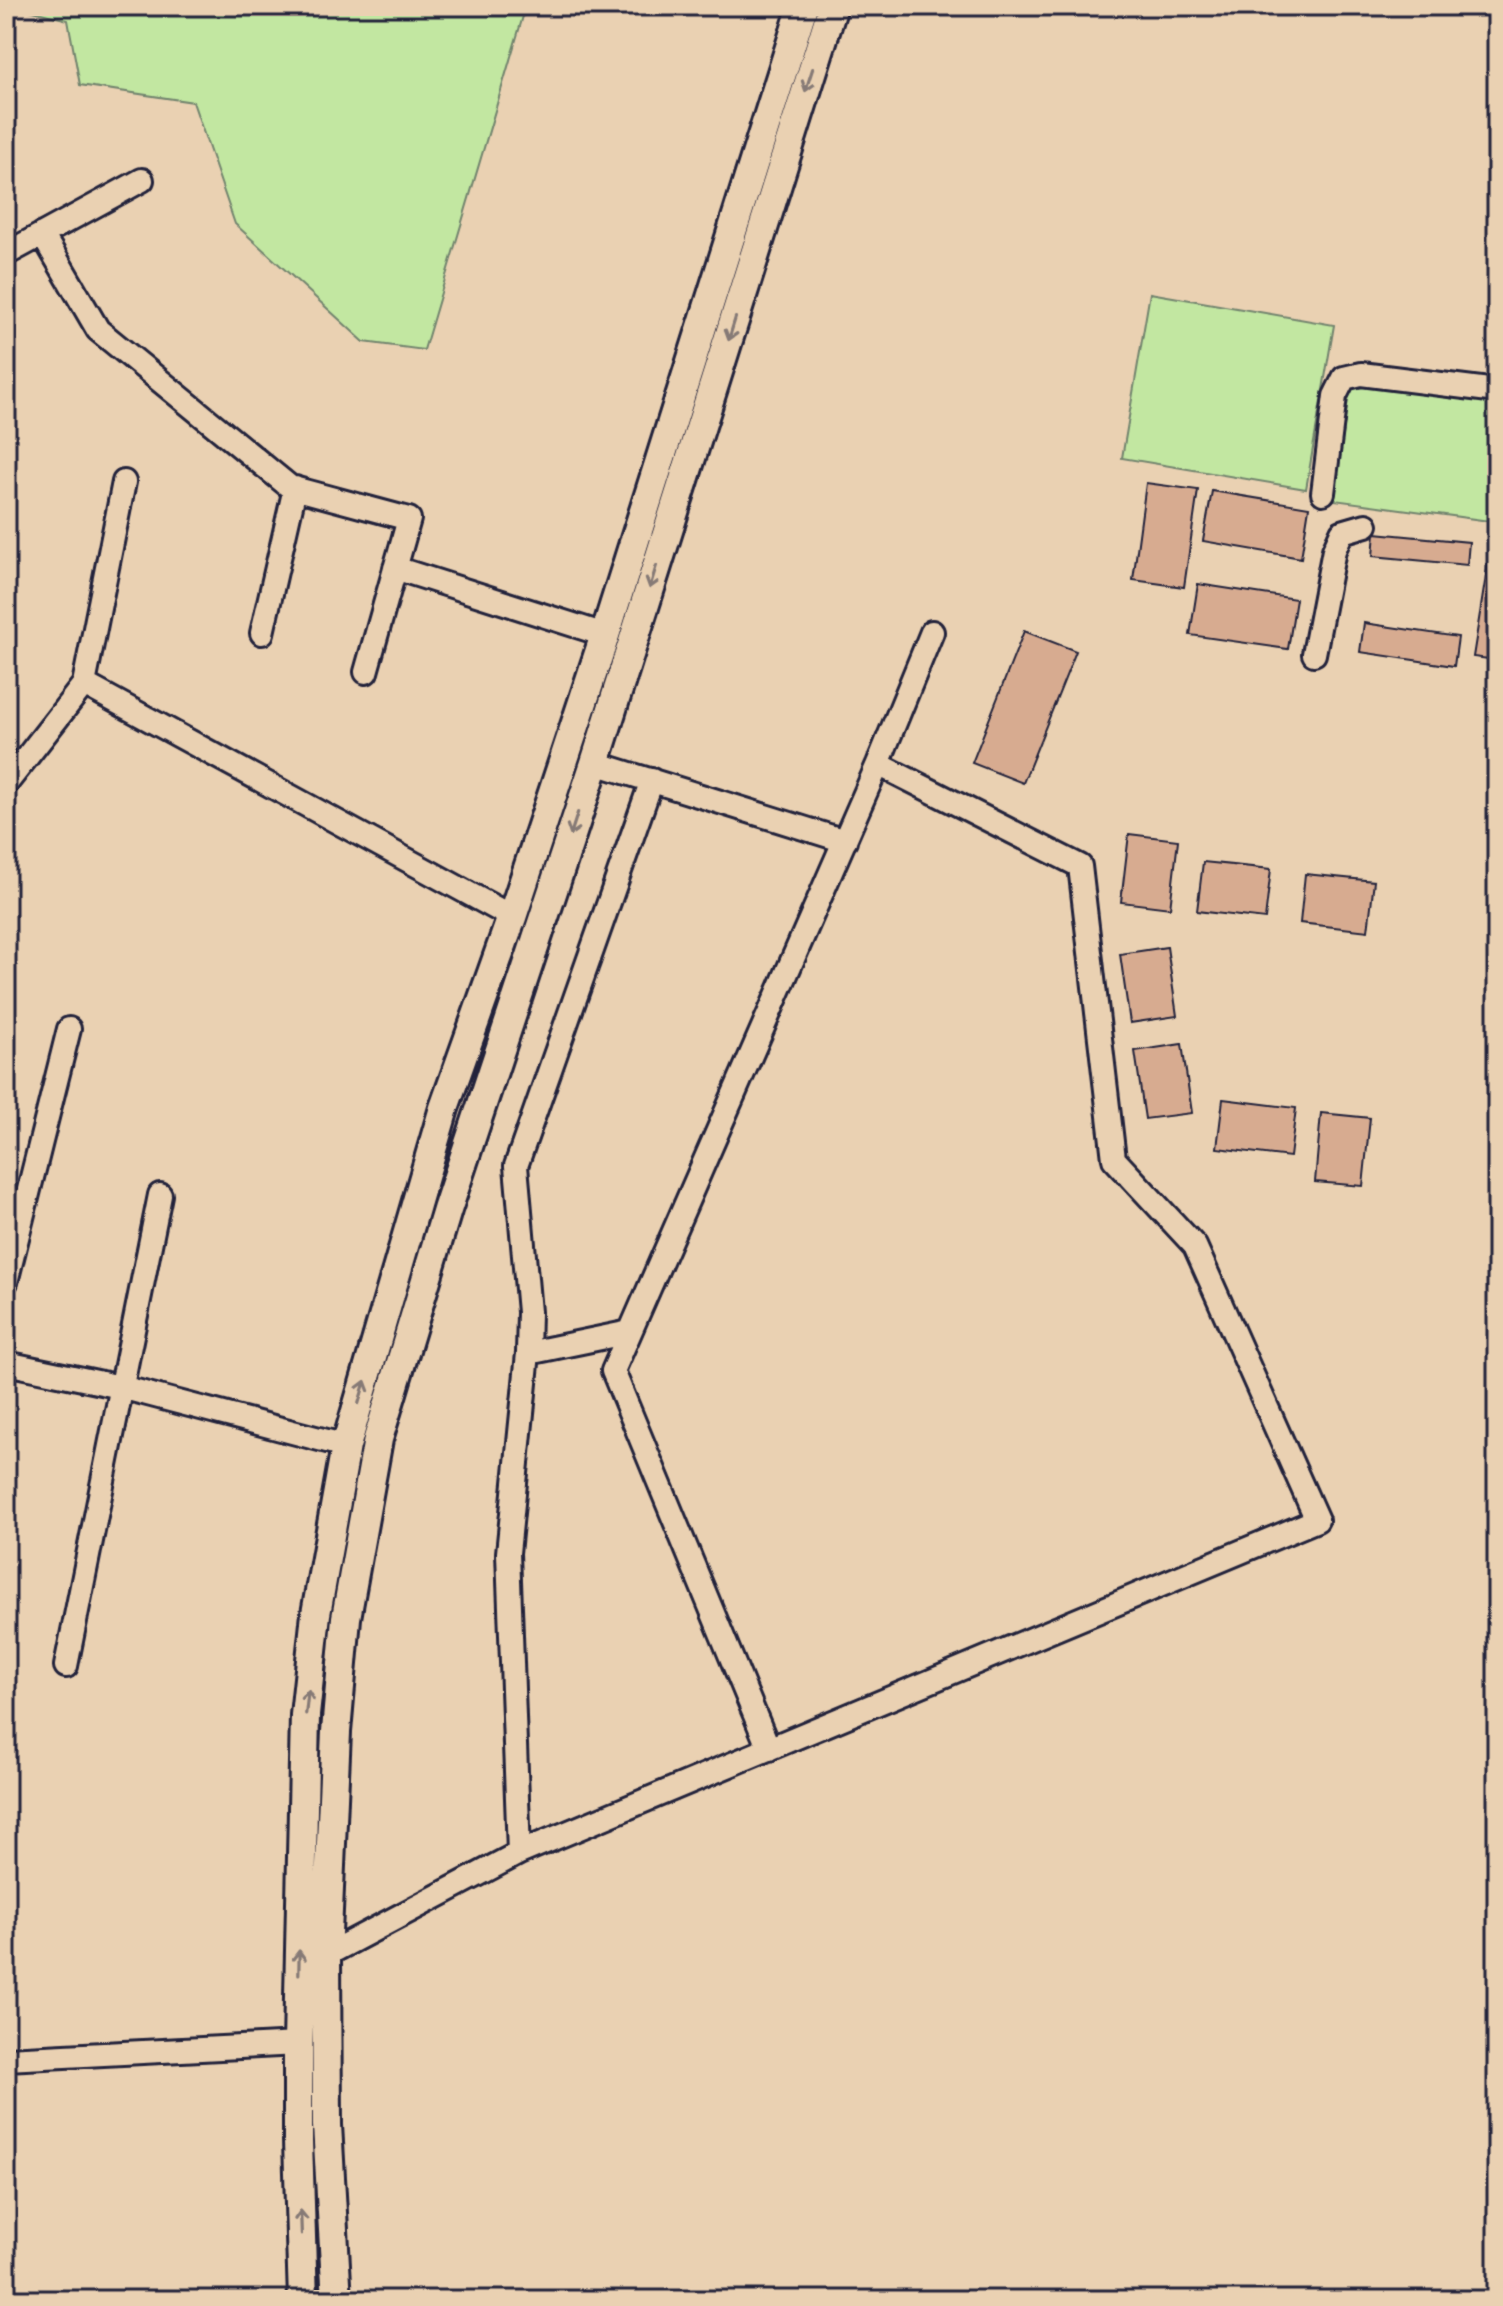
<svg xmlns="http://www.w3.org/2000/svg" width="1503" height="2306" font-family="'Patrick Hand',sans-serif">
<rect width="100%" height="100%" fill="#ead1b2"/>
<filter id="ink" filterUnits="userSpaceOnUse"><feTurbulence type="fractalNoise" baseFrequency=".0125" numOctaves="2"/><feDisplacementMap in="SourceGraphic" scale="16" xChannelSelector="R" yChannelSelector="G"/><feConvolveMatrix kernelMatrix="1 2 1 2 8 2 1 2 1" color-interpolation-filters="sRGB"/></filter>
<g filter="url(#ink)">
<path fill="#c2e7a1" stroke="#72846e" stroke-width="2" d="M14 6H526L424 350 364 342 235 224 193 102 80 85 68 20Z
M1150 293 1334 325 1306 489 1122 458Z
M1350 384 1497 403V522L1334 500Z"/>
<path fill="#d7ab90" stroke="#22223b" stroke-width="2" d="M1146 483 1198 490 1184 587 1133 580Z
M1212 491 1309 507 1301 558 1203 541Z
M1375 533 1469 542 1467 565 1373 556Z
M1488 563 1497 564V660L1473 657Z
M1198 584 1296 599 1288 649 1190 635Z
M1364 623 1458 637 1454 666 1360 652Z
M1024 631 1076 651 1023 783 972 763Z
M1129 834 1178 840 1170 908 1121 902Z
M1203 862 1271 869 1265 919 1197 911Z
M1305 874 1374 881 1368 931 1300 923Z
M1167 947 1177 1016 1130 1023 1120 954Z
M1182 1044 1192 1113 1145 1119 1135 1051Z
M1223 1099 1296 1108 1290 1157 1217 1148Z
M1321 1113 1370 1118 1363 1186 1315 1182Z"/>
<g fill="none" stroke-linecap="round" stroke-linejoin="round">
<defs>
<path id="minor" d="M42 234 98 330 290 487 409 519 366 672
M6 254 142 180
M1323 493 1335 396 1344 378 1361 374 1497 391
M395 568 605 635
M262 633 295 488
M1314 654 1334 550 1342 532 1366 525
M84 684 124 482
M595 763 845 841
M6 784 84 684 512 917
M6 1282 69 1029
M528 1353 630 1332
M6 1363 121 1387 346 1446
M66 1666 160 1195
M769 1749 613 1371 878 764 932 632
M519 1853 508 1553 528 1353 529 1312 516 1166 652 780
M326 1955 519 1853 1317 1520 1195 1246 1114 1159 1080 866 878 764
M6 2059 298 2044"/>
<path id="major" d="M303 2300 298 2141V2044L305 1715 316 1614 346 1446 444 1108 512 917 605 635 803 6
M337 2300 327 2125 326 1955 336 1732 346 1618 378 1439 447 1210 595 763 833 6"/>
</defs>
<use href="#minor" stroke="#22223b" stroke-width="28"/>
<use href="#major" stroke="#22223b" stroke-width="34"/>
<use href="#minor" stroke="#ead1b2" stroke-width="22"/>
<use href="#major" stroke="#ead1b2" stroke-width="28"/>
</g>
<defs><path id="oneway-shaft" d="M-6 0H5M1.5-3L5.5 0L1.5 3" fill="none" stroke-width="1.6" stroke-linecap="round" stroke-linejoin="round" transform="scale(2)"/></defs>
<g stroke="#867a76">
<use href="#oneway-shaft" transform="translate(809 80) rotate(108)"/>
<use href="#oneway-shaft" transform="translate(732 329) rotate(107)"/>
<use href="#oneway-shaft" transform="translate(653 577) rotate(107)"/>
<use href="#oneway-shaft" transform="translate(574 824) rotate(108)"/>
<use href="#oneway-shaft" transform="translate(362 1392) rotate(-74)"/>
<use href="#oneway-shaft" transform="translate(307 1702) rotate(-84)"/>
<use href="#oneway-shaft" transform="translate(299 1962) rotate(-89)"/>
<use href="#oneway-shaft" transform="translate(301 2222) rotate(-92)"/>
</g>
</g>
<rect width="1503" height="2306" fill="none" stroke="#ead1b2" stroke-width="32"/>
<rect x="16" y="16" width="1471" height="2274" fill="none" stroke="#22223b" stroke-width="3" filter="url(#ink)"/>
</svg>
